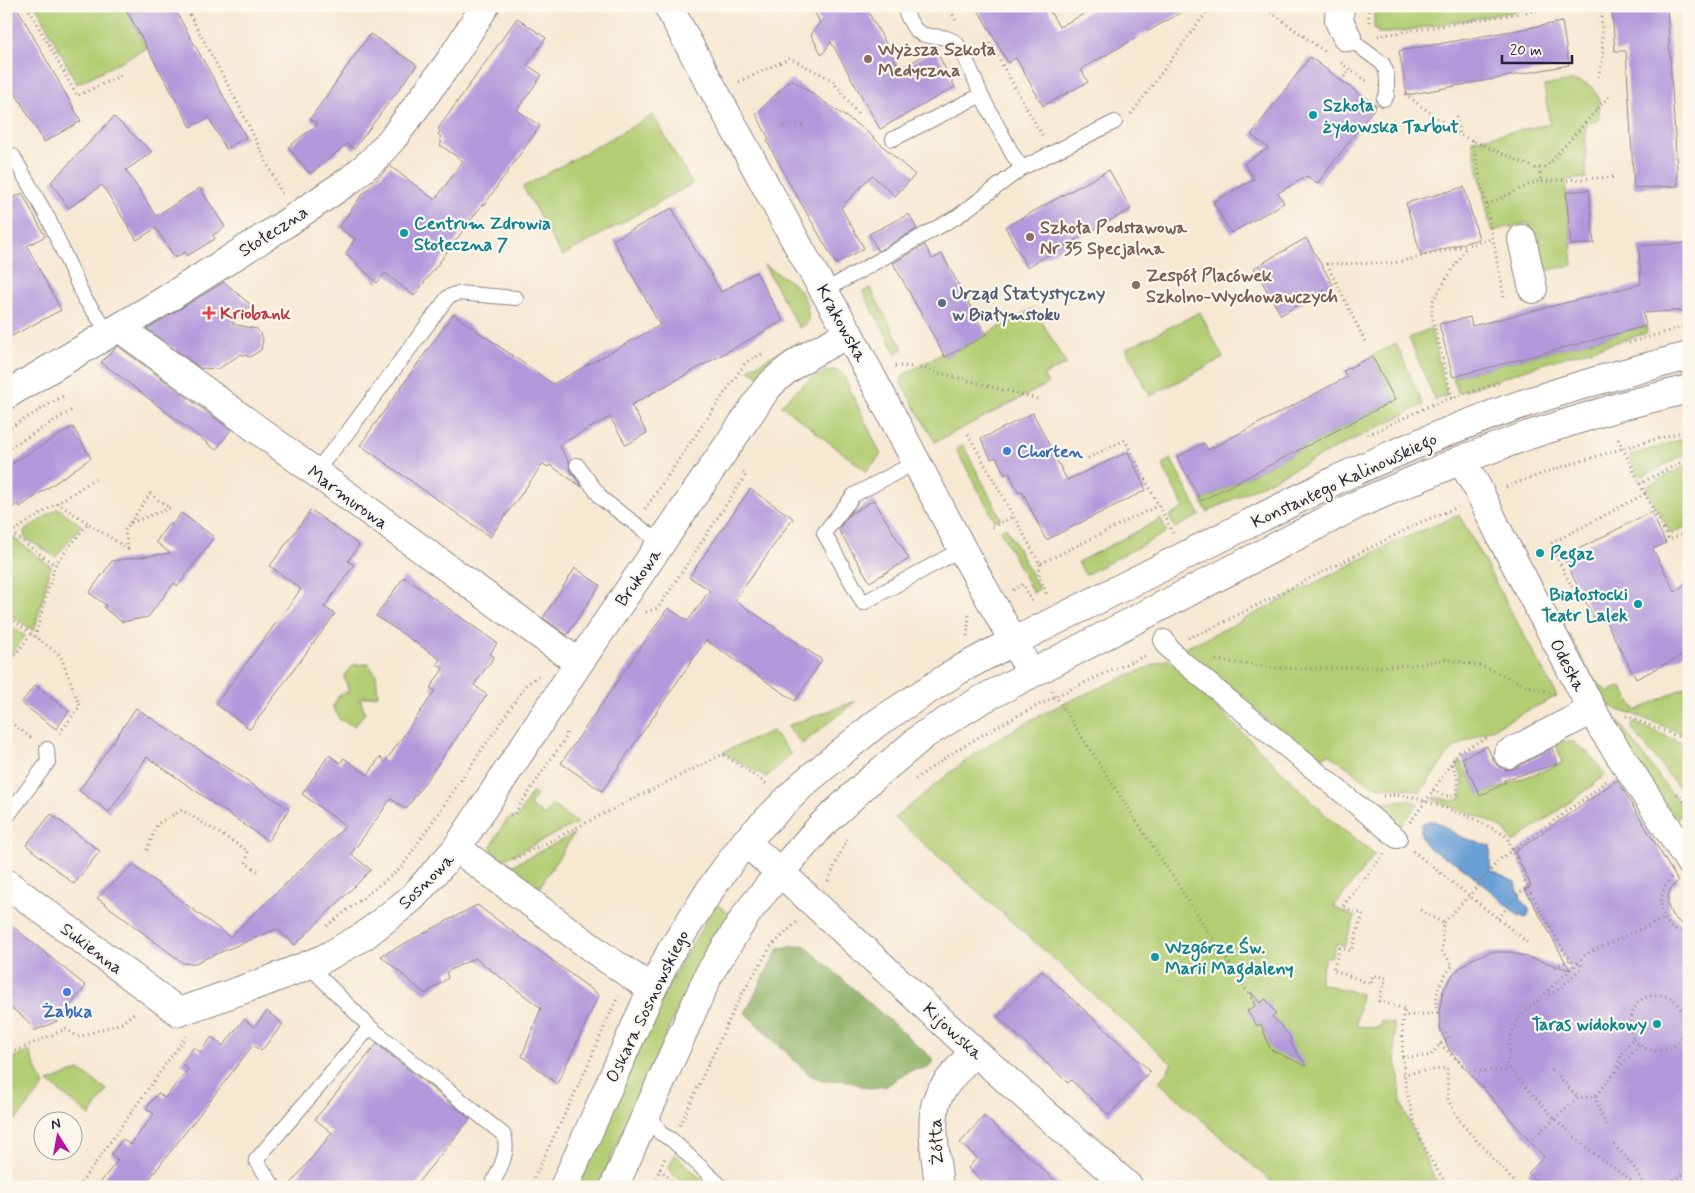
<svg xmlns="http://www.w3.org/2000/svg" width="1695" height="1193" font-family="Mynerve,sans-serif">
<rect width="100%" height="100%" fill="#fbf7ec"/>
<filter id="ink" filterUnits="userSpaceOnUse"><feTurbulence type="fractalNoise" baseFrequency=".02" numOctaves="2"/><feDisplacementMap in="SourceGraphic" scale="10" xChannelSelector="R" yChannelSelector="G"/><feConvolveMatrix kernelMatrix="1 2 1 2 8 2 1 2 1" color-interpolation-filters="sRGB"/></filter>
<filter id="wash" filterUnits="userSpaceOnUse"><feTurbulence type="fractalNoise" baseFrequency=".0096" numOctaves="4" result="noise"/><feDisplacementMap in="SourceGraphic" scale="20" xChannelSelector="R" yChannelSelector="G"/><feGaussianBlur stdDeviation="1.12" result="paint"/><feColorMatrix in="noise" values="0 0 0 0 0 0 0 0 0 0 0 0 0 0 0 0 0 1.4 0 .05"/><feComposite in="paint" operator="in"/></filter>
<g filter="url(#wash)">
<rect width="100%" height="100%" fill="#f7e8d2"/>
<path fill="#b3cd73" stroke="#6a7857" d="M36 6H124L147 48 77 84Z
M1374 6H1547L1390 33H1378L1374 28Z
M1571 81C1598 82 1601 97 1599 121L1586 123V178L1565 180 1573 265 1540 272 1529 223 1491 231 1472 140 1550 124 1544 86Z
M653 115 692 184 562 256 523 187Z
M764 265C773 271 785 277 794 285 804 292 811 312 807 324L799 328Z
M870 288 903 349 896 353 863 292Z
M1034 308 1066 364 1043 376 1048 384 935 442 901 383 903 375 943 353 945 357Z
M1200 312 1223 358 1150 396 1126 349Z
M1646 326 1647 333 1545 363 1457 393 1453 377Z
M1431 328 1447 396 1435 400 1409 338Z
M798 342 802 345 768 367 760 377 748 369Z
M1396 343 1423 405 1207 512 1201 501 1395 400 1372 356Z
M834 370 842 373 881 455 866 471 781 405C796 391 813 373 834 370Z
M1689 437V453L1642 476 1638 475 1629 456Z
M963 445 1001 518 995 521 956 449Z
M1171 459 1200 515 1175 528 1169 516 1184 508 1162 464Z
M1689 464V525L1671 534 1645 487Z
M58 508 81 525 56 557 25 538 24 531Z
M1459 515 1557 696 1453 748 1420 792 1410 789 1392 787 1385 788 1371 784 1329 754 1318 761 1179 649 1209 637 1395 542Z
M1161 519 1167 532 1085 575 1078 562Z
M1006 527 1039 589 1033 593 1000 530Z
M12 537 51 566 34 631 6 612V540Z
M6 622 25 636 6 662Z
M1561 634 1570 635 1592 677 1608 692 1621 686 1636 711 1689 685V736L1633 714 1617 710 1593 695Z
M1168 659 1333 822 1375 854 1334 907 1355 917 1344 946 1337 943 1331 957H1325L1319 983 1361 994 1356 1026 1379 1028 1381 1021 1394 1024 1395 1058 1399 1074 1401 1103 1433 1176 1443 1187H1277L1159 1082 1172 1064 895 818C934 786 971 753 1015 729 1063 701 1116 681 1168 659Z
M368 664 376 675 378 695 360 698 365 713 354 726 339 719 333 706 340 694 349 692 344 676 353 665Z
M856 701 802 744 787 726Z
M1601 708 1615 717 1685 812 1674 821Z
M1635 723 1689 746V801L1632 729V724Z
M772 731 791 754 766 777 723 752Z
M1555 741 1574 742 1592 756 1605 775 1588 789 1513 843C1510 838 1508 833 1504 830 1489 818 1451 807 1433 800L1435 797 1452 801 1460 799C1465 784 1464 778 1456 764L1461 762 1480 795 1562 763Z
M1342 781C1355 789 1369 799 1384 802 1397 804 1403 796 1419 804L1398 828Z
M532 792 536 795 530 806 545 816 552 805 577 823 503 860 492 851 491 846 507 819 518 817Z
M574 834 539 888 511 866Z
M716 904 732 915 699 967 676 1012 598 1187H578L657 1009 678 968Z
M29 1051 44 1086 16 1120 6 1113V1061Z
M79 1070 107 1090 90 1116 48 1082Z
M675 1154 709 1187H686L668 1169Z"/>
<path fill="#8eb065" stroke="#586950" d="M804 945 934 1060 928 1068 913 1070 900 1076 887 1086 869 1088 843 1080 825 1081 810 1075 745 1013 778 949Z"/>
<path fill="#679fd5" stroke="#446088" d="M1427 821H1435L1461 837 1490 846C1492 855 1488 862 1492 871L1515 882 1521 899 1529 908V915L1525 918 1518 915C1496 898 1478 876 1453 861 1444 856 1431 852 1424 843 1420 837 1420 831 1422 824Z"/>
<g id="blocks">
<path fill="#b299db" d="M6 6H16L81 121 44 142 6 77Z
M124 6H173L246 137 226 149 209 118 191 127Z
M811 6H865L900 69 935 49 955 87 880 129 831 42 822 55 811 35 820 22Z
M976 6H1047L1059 27 1099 6H1193L1081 69 1088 82 1043 106 1016 58 1008 63Z
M1667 8 1678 186 1634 188 1626 51H1615L1612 11Z
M517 18 546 38 527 65 542 75 517 110 540 126 484 205 483 204 414 296 385 273 377 283 346 253 355 239 339 227 362 195 390 166 435 200 463 161 440 145 442 142 439 140 441 137 438 134 440 131 438 129Z
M1562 22 1569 65 1407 95 1399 51Z
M370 34 417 65 354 149 347 144 310 174 288 147 318 124 310 119Z
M1310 57 1376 106 1317 184 1307 176 1278 193 1284 203 1231 233 1213 202 1254 179 1244 163 1269 148 1251 135Z
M791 79 865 130 915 175 895 196 872 175 841 208 864 248 836 264 786 177 767 141 769 139 756 114Z
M114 117 152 152 126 170 156 216 200 188 225 227 213 235 215 239 187 256 185 252 175 258 156 228 137 240 102 185 69 208 51 182Z
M1109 170 1131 209 1027 267 1005 227Z
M1464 187 1479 239 1421 255 1406 203Z
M1589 190 1594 243 1571 245 1566 192Z
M22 193 45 236 27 246 61 310 6 339V202Z
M672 208 700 258 701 257 721 292 756 272 783 321 631 405 647 433 626 445 610 417 559 445 569 462 570 470 582 487 550 465 548 467 543 464 490 537 360 445 453 314 553 384 660 325 613 240Z
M909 214 917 229 878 251 869 234Z
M1306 238 1333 285 1281 315 1254 268Z
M1687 243 1689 310 1643 313 1646 326 1453 377 1439 324 1470 317 1472 326 1641 284 1639 246Z
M925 245 932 259 942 254 986 335 945 357 893 263Z
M224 282 251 305 232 324 257 329 263 338 261 350 250 357 241 354 218 369 200 368 147 329Z
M118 346 231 430 216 450 101 362Z
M1372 356 1395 400 1201 501 1177 457 1204 443 1208 450 1347 377 1343 371Z
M1033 413 1067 480 1128 452 1146 490 1046 540 1022 491 1019 493 1009 473 1005 475 996 457 991 459 981 439Z
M73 427 91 458 20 507 18 504 6 512V467Z
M750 489 793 518 735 600 822 660 795 701 706 640 602 791 561 763 668 608 688 621 710 590 689 577Z
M874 500 909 559 870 582 838 529 850 514Z
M311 510 359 545 348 561 354 565 324 607 335 614 250 729 216 704 301 589 270 566Z
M1651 512 1666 543 1653 549 1675 592 1689 581V652L1636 679 1602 614 1594 618 1563 557Z
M181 513 214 537 178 586 174 583 148 617 122 622 104 608 106 605 89 593 112 561 170 553 156 542 169 523 172 525Z
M575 568 600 585 567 635 543 618Z
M404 577 497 643 490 654 494 657 474 685 487 695 406 809 391 799 351 854 371 870 295 945 277 929 192 964 183 963 97 898 133 865 230 937 346 826 302 794 329 755 340 763 344 758 368 775 380 757 385 762 435 691 430 688 443 669 437 664 440 659 376 616Z
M35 685 69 711 56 729 21 703Z
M136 708 289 809 268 841 147 757 109 812 79 791Z
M1487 746 1494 762 1499 767 1507 770 1515 768 1552 748 1557 764 1504 780 1505 783 1480 796 1462 758Z
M1617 780 1678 881 1671 888 1668 897V906L1672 915 1679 922 1689 928V1187H1542L1528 1173 1544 1157 1450 1051 1441 1032 1439 1012 1443 991 1454 973 1470 960 1490 952H1511L1570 970 1525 889 1531 886 1515 852Z
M51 814 100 851 74 884 26 845Z
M477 905 599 995 557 1084 522 1056 541 1008 475 958 446 972 448 978 425 994 381 956Z
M6 921 86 986 66 1011 71 1015 34 1031 27 1020 6 1004Z
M1042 971 1150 1071 1109 1115 1071 1080 1068 1083 998 1017Z
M1251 992 1260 1003 1266 999 1276 1014 1272 1016 1290 1036 1291 1043 1306 1066 1273 1051 1270 1048 1261 1024 1257 1026 1247 1011 1255 1006Z
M267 1011 283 1024 261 1051 253 1045 143 1187H97L118 1160 111 1154 123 1139 130 1145 154 1114 146 1108 158 1093 165 1098 188 1069 181 1063 194 1047 200 1052 212 1037 223 1046 244 1019 254 1027Z
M377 1044 470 1119 414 1187H288L332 1133 315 1119Z
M984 1116 1062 1187H989L968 1168 977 1158 960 1143Z"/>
</g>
</g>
<g filter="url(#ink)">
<use href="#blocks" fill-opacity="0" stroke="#8c8586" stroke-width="1"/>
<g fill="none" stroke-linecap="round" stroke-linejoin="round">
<defs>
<path id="service" d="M903 6C907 14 910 24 916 30 927 41 944 32 956 43 963 50 977 84 981 95
M1347 37 1383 64 1386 71 1387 79V95L1384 99
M893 139 981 95 1013 155 1022 168
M6 159 13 156 49 220 84 298 110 334
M824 291 958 216 1022 168 1115 122
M916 462 854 495 824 533 863 603 962 549
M577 465 602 499 661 543
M315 472 347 433 448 297 458 293 516 298
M6 818 48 762 47 749
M308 965 370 1027 504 1135C510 1153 499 1170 491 1187
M649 1111 660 1133 672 1140 722 1187
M274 1187 256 1160 370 1027"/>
<path id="pedestrian" d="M1164 640 1168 647 1178 658 1397 838"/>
<path id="minor" d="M1340 6 1339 21 1347 37
M1522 239 1533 289
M120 328 315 472 579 663
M6 395 162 302 279 228 350 180 372 161 393 138 450 61 485 6
M1461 460 1477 487 1501 537 1602 728 1689 861
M1508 754 1592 710
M456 849 470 858 604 957 652 989
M780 872 974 1051 1129 1187
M6 883 179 1012 270 980 323 959 364 936 412 898 456 849 579 663 767 388C789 364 819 349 849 334
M939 1187C937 1163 928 1118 938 1097 946 1080 963 1065 974 1051"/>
<path id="tertiary" d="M668 6 805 258 849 334 962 549 1022 657
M745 842 780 872
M564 1187 652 989 671 951 712 887 745 842 804 783 877 723 959 670 989 654 1338 479C1407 447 1477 418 1550 395 1595 380 1642 368 1689 356
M614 1187 709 974 748 912 780 872 821 826 867 783 924 735 979 701 1356 505 1461 460 1529 435 1621 406 1689 389"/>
</defs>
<use href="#service" stroke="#8c8586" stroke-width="16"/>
<use href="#pedestrian" stroke="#8c8586" stroke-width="22"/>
<use href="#minor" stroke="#8c8586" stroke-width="30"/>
<use href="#tertiary" stroke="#8c8586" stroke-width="30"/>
<path stroke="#8c8586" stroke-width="3" stroke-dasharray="1 4" stroke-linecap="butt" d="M27 6 77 96 122 75
M185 6 236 100 283 196
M948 6 956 21
M1263 6 1325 52
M1369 6V23
M1686 6 1689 151
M1378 36 1565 6
M990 43 1043 137
M1341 63 1368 82
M1598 77 1603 58 1601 6
M1341 81 1350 69
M739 82 790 58 832 80 858 114
M1405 94 1460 135 1535 168 1546 167 1610 95
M1131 114 1211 6
M1456 117 1460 134
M783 127 790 123 804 126
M1472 140 1486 205
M1539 168 1541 181
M1504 297 1486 205 1535 182 1613 177
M1365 341 1327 264 1394 263 1492 239
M1629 343 1689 325
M895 366 917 367 1038 399
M1452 398 1432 315V302L1467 246
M6 430 65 395
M968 434 1040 564 1159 505
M1368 435 1431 405 1502 382
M1618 439 1645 494
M6 450 72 410
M1088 458 1125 440 1173 533
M1639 484 1689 458
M1506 487C1565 464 1627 447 1689 430
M57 503 88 523
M645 509 746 362 766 352
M992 527 1014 516
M11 533 55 565
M6 536 95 479
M1040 564 1039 577 1048 597
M1013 590 1023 584 1033 604
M1564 602 1577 597 1550 544 1645 494 1669 540 1689 530
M646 612 658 608 746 475 741 471
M6 615 60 655 80 706 59 734
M967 636 969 615
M35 637 55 565 88 523 128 549 125 530 130 523 170 508 150 494 130 523
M1188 638 1208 630 1421 522 1458 507
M1216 660 1276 668 1308 669 1413 665 1446 659 1482 666 1525 685 1555 694
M6 667 31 634
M1052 691 1256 1005
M1626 716 1689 741
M6 719 33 739
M915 779C933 767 950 754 969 743 1026 709 1086 681 1147 655
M1433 790C1441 794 1447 798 1456 795 1460 782 1457 774 1451 763
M1677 793 1689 808
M1383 796 1396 795 1413 797 1473 818 1499 832 1507 837 1528 888 1519 893 1498 919
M510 815 514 814 566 737V730
M1410 822 1425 802 1459 752 1489 737
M147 850 157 824 182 810 248 851 246 864 260 872
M1413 851 1527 942
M1384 854 1342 907 1363 914 1351 951 1340 948 1333 970 1371 984 1373 975 1386 978 1379 1001 1405 1009 1403 1016
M514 859 723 754 768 785
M1671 877C1660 891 1655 912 1671 927 1676 931 1683 933 1689 936
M828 881 847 839
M1528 888 1565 953 1571 959 1573 966
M1420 910 1443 923
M327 926 401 868 526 685 538 676
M1555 967 1571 959
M1549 995 1558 990 1581 969V965L1577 963
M1440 1044 1468 1070 1499 1071 1510 1070
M6 1055 66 1029 78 1037 122 1023 136 1011
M1402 1057 1430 1056 1440 1044 1449 1038 1444 1030
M1551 1070 1557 1074 1578 1098
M1616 1072C1619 1058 1623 1049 1633 1039 1627 1020 1632 997 1656 995 1687 993 1695 1039 1667 1049 1653 1054 1644 1049 1633 1039
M1403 1074 1447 1068 1448 1100 1461 1123 1519 1187
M1595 1096 1601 1115 1608 1127
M680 1125 739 999 771 946 797 922
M1532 1139 1578 1098 1595 1096 1639 1045
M1614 1145C1626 1157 1639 1170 1644 1187
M660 1169 678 1187
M78 1187 186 1036
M530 1187 583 1076 618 996
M652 1187 665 1158
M1449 1187C1411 1139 1399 1076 1403 1016L1437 1013C1434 991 1440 981 1453 965L1442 952 1443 923 1469 896 1499 860 1591 794 1606 781
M1638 1187C1624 1173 1607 1164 1592 1152 1560 1126 1532 1095 1506 1064 1512 1053 1507 1047 1511 1036 1513 1030 1515 1026 1517 1020L1577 963 1586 954 1665 918
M1660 1187 1689 1171"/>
<use href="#service" stroke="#fff" stroke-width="14"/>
<use href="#pedestrian" stroke="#fff" stroke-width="20"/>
<use href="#minor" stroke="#fff" stroke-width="28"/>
<use href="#tertiary" stroke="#fff" stroke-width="28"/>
</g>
</g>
<g fill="#8d6e63" stroke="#fbf7ec" stroke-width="2">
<circle cx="868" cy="59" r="5"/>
<circle cx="1030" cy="237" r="5"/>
<circle cx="1136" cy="285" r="5"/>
</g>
<g fill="#0f9aa8" stroke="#fbf7ec" stroke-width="2">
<circle cx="1313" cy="115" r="5"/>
<circle cx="404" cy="233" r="5"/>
<circle cx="1540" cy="553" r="5"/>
<circle cx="1638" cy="604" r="5"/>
<circle cx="1155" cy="957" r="5"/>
<circle cx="1657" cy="1024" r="5"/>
</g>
<circle fill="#5c6f8a" stroke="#fbf7ec" stroke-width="2" cx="942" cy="303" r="5"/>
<path fill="#e0444e" stroke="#fbf7ec" stroke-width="2" d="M206.5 305.5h5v5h5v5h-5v5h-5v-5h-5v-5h5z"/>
<g fill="#3f7fe0" stroke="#fbf7ec" stroke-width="2">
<circle cx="1007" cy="451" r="5"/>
<circle cx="67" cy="992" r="5"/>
</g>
<g text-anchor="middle" stroke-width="4.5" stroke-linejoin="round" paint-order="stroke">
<g font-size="18" font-weight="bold" fill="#785e54" stroke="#fbf7ec" text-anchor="start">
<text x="878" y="55">Wyższa Szkoła<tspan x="878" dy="21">Medyczna</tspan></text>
<text x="1040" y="233">Szkoła Podstawowa<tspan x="1040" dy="21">Nr 35 Specjalna</tspan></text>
<text x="1146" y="281">Zespół Placówek<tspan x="1146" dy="21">Szkolno-Wychowawczych</tspan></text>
</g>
<g font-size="18" font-weight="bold" fill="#0d838f" stroke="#fbf7ec" text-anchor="start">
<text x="1323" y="111">Szkoła<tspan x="1323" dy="21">żydowska Tarbut</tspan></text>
<text x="414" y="229">Centrum Zdrowia<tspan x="414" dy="21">Stołeczna 7</tspan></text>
<text x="1550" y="559">Pegaz</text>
<text x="1628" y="600" text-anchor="end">Białostocki<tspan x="1628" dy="21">Teatr Lalek</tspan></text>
<text x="1165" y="953">Wzgórze Św.<tspan x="1165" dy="21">Marii Magdaleny</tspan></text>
<text x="1647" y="1030" text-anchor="end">Taras widokowy</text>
</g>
<g font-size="18" fill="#22223b" stroke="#fbf7ec">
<text transform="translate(273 231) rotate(-33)" y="6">Stołeczna</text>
<text transform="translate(842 323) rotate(61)" y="6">Krakowska</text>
<text transform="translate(1344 480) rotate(-25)" y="6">Konstantego Kalinowskiego</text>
<text transform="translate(348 497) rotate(36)" y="6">Marmurowa</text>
<text transform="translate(638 577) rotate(-55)" y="6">Brukowa</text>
<text transform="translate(1568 665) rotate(62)" y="6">Odeska</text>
<text transform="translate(426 881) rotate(-45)" y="6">Sosnowa</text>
<text transform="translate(92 948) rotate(37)" y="6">Sukienna</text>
<text transform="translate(647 1006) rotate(-64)" y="6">Oskara Sosnowskiego</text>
<text transform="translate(953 1031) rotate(43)" y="6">Kijowska</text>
<text transform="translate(936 1142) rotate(-93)" y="6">Żółta</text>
</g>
<g font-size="18" font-weight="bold" fill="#4e5e75" stroke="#fbf7ec" text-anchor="start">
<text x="952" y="299">Urząd Statystyczny<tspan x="952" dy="21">w Białymstoku</tspan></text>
</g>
<g font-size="18" font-weight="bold" fill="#be3a42" stroke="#fbf7ec" text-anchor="start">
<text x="220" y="319">Kriobank</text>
</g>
<g font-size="18" font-weight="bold" fill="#366cbe" stroke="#fbf7ec" text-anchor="start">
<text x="1017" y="457">Chorten</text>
<text x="67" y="1017" text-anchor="middle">Żabka</text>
</g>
</g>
<rect width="1695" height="1193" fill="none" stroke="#fbf7ec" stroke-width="25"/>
<g transform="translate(58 1136) rotate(349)"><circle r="24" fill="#fbf7ec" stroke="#a4a2a5"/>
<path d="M0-4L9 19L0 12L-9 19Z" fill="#b5179e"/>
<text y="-8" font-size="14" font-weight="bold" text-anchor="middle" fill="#22223b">N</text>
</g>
<path d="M1502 55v8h70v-8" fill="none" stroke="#22223b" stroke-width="2.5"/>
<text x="1510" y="55" font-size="15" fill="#22223b" stroke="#fbf7ec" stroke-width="4" paint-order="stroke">20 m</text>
</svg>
